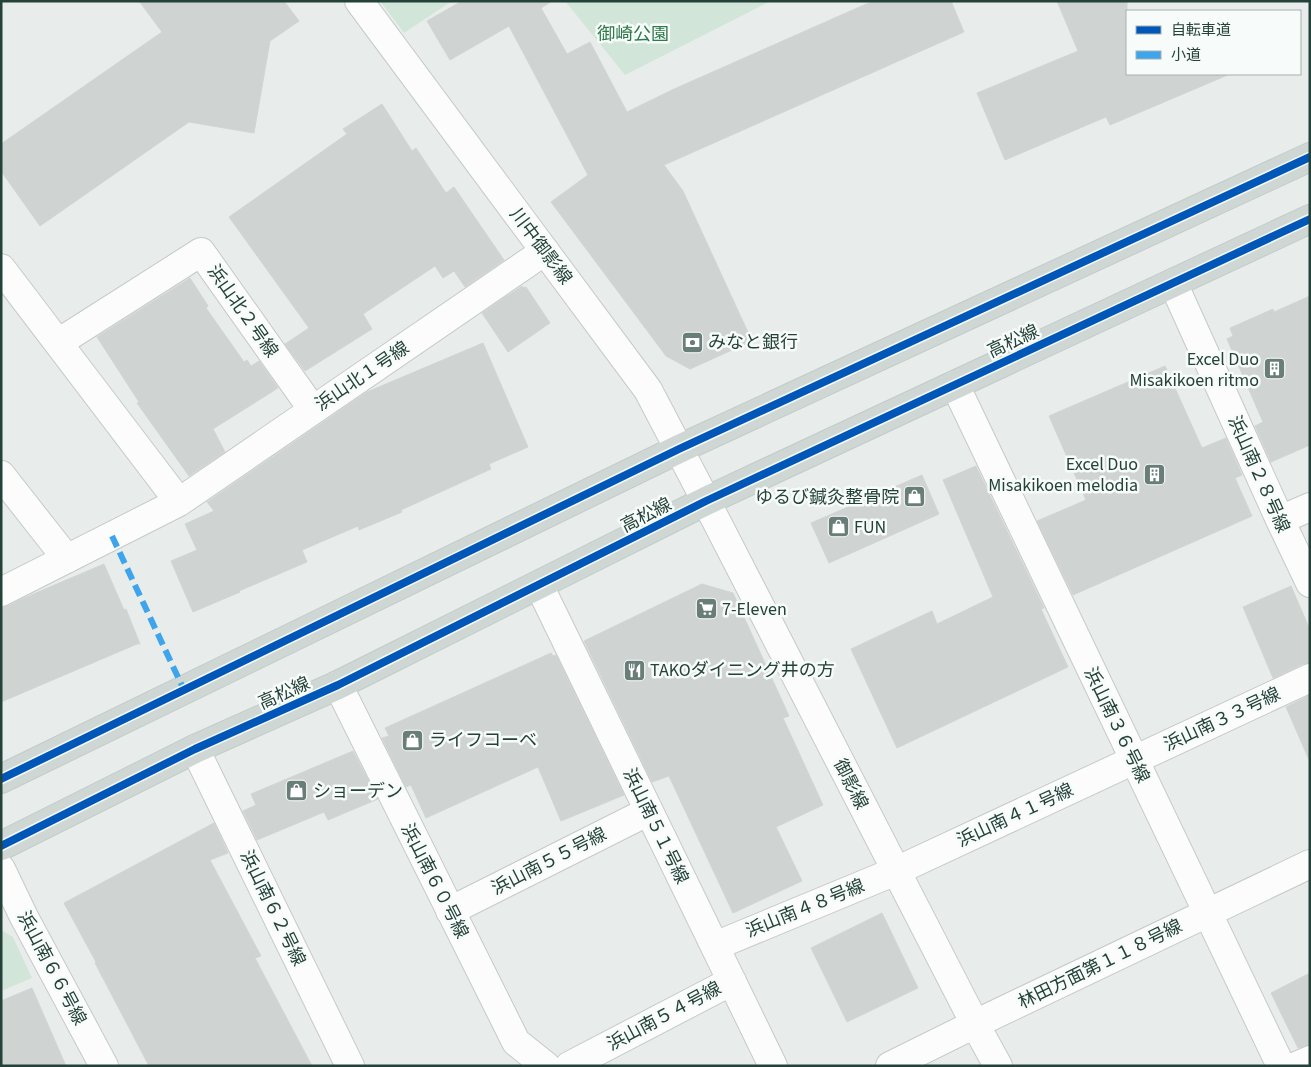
<svg xmlns="http://www.w3.org/2000/svg" width="1311" height="1067" font-family="'Source Sans 3','Noto Sans JP',sans-serif">
<rect width="100%" height="100%" fill="#e8edeb"/>
<path fill="#d1e6d8" d="M380 1H452L404 33Z
M565 1H771L625 75Z
M1 930 13 937 32 978 1 991Z"/>
<path fill="#cfd4d2" stroke="#d1d6d4" d="M139 1H284L299 21 270 41 254 133 189 122 40 226 1 171V144L162 32Z
M462 1H552L541 8 567 54 590 42 627 112 674 89 873 1H951L964 32 664 165 683 191 752 341 690 369 666 356 551 202 588 175 509 26 450 60 427 21Z
M1057 1H1127V74H1230L1110 125 1106 117 1005 160 977 93 1078 51Z
M382 104 412 151 416 148 446 193 454 187 504 260 465 287 454 271 443 278 435 266 363 314 372 329 305 371 285 344 309 328 229 217 347 134 343 129Z
M190 278 208 306 206 308 244 362 247 360 251 366 259 361 278 388 213 429 225 452 189 476 137 403 139 402 97 337Z
M522 286 523 288 526 287 550 323 508 352 482 313Z
M1310 296V445L1271 462 1255 426 1263 422 1227 339 1233 336 1230 328 1273 309 1274 312Z
M483 343 528 447 489 464 491 469 401 510 402 512 359 530 358 526 302 550 307 562 239 591 240 592 193 612 171 561 197 550 185 524 214 511 207 502 367 392Z
M1165 366 1202 448 1226 438 1242 475 1235 478 1252 516 1073 595 1037 521 1086 500 1049 416Z
M976 466 1044 608 1041 609 1068 667 897 748 851 649 932 611 937 624 993 597 943 480Z
M922 475 939 514 829 563 811 523Z
M104 564 124 610 126 609 140 644H137L1 702V608L8 606 24 598Z
M702 584 733 593 789 716 783 718 823 805 776 827 802 881 733 913 669 776 652 782 584 641Z
M1291 586 1310 630V663L1303 664 1273 678 1243 607Z
M551 653 553 656 556 655 624 795 561 821 538 767 426 818 411 785 406 787 382 738 389 736 385 728Z
M1310 695V762L1286 707Z
M353 751 378 799 328 820 324 812 257 840 243 811 256 805 251 794Z
M214 823 228 853 210 860 261 956 255 958 312 1066H149L95 963 96 962 64 903Z
M882 913 918 988 847 1022 811 948Z
M1310 973V1045L1298 1048 1271 993Z
M32 988 66 1066H1V1001Z"/>
<g fill="none" stroke-linecap="round" stroke-linejoin="round">
<defs>
<path id="minor" d="M1 268 179 502
M1173 283 1280 520 1310 583
M58 343 201 252 313 410
M955 385 1281 1066
M1 475 67 559
M706 501 975 1024 998 1066
M1280 520 1310 507
M539 585 773 1066
M1 592 179 502 545 251
M338 685 516 1042 546 1066
M195 749 350 1066
M1 869 24 917 104 1066
M450 911 649 811
M715 946 896 871 1310 678
M569 1066 732 981
M890 1066 975 1024 1310 864
M1296 1066 1310 1060"/>
<path id="tertiary" d="M359 1 648 390 706 501"/>
<path id="primary" d="M1 779 679 449 1310 157
M1 846 195 749 338 685 706 501 1310 219"/>
</defs>
<use href="#minor" stroke="#c5cac8" stroke-width="30"/>
<use href="#tertiary" stroke="#c5cac8" stroke-width="30"/>
<use href="#primary" stroke="#c3ccc9" stroke-width="30"/>
<use href="#minor" stroke="#fcfcfc" stroke-width="28"/>
<use href="#tertiary" stroke="#fcfcfc" stroke-width="28"/>
<use href="#primary" stroke="#cfd7d5" stroke-width="28"/>
<path stroke="#3ea4ec" stroke-width="6" stroke-dasharray="12 6" stroke-linecap="butt" d="M112 536 184 690"/>
<defs>
<path id="cycleway" d="M1 779 679 449 1310 157
M1 846 195 749 338 685 706 501 1310 219"/>
</defs>
<use href="#cycleway" stroke="#f7fbf9" stroke-width="11"/>
<use href="#cycleway" stroke="#0057b8" stroke-width="8"/>
</g>
<defs>
<symbol id="bank-square" viewBox="-11 -11 22 22"><rect x="-9" y="-9" width="18" height="18" rx="4" fill="#697e78" stroke="#f7fbf9"/><path d="M-6-4H6V4H-6ZM0-2.3a2.3 2.3 0 1 0 0 4.6a2.3 2.3 0 1 0 0-4.6Z" fill="#fff"/></symbol>
<symbol id="building-square" viewBox="-11 -11 22 22"><rect x="-9" y="-9" width="18" height="18" rx="4" fill="#697e78" stroke="#f7fbf9"/><path d="M-4-6H4V6H1V3H-1V6H-4ZM-2.5-4.3h1.7v1.8h-1.7ZM.8-4.3h1.7v1.8H.8ZM-2.5-1h1.7V.8h-1.7ZM.8-1h1.7V.8H.8Z" fill="#fff"/></symbol>
<symbol id="shop-square" viewBox="-11 -11 22 22"><rect x="-9" y="-9" width="18" height="18" rx="4" fill="#697e78" stroke="#f7fbf9"/><path d="M-5-2.5h2.3a2.7 3.5 0 0 1 5.4 0H5L5.5 6h-11ZM-1.5-2.5h3a1.5 2.3 0 0 0-3 0Z" fill="#fff"/></symbol>
<symbol id="supermarket-square" viewBox="-11 -11 22 22"><rect x="-9" y="-9" width="18" height="18" rx="4" fill="#697e78" stroke="#f7fbf9"/><path d="M-6-5.5h2.5l.6 2H6L4.5 2H-2.5L-4.4-4H-6ZM-1.5 3.2a1.3 1.3 0 1 0 .1 0ZM3 3.2a1.3 1.3 0 1 0 .1 0Z" fill="#fff"/></symbol>
<symbol id="restaurant-square" viewBox="-11 -11 22 22"><rect x="-9" y="-9" width="18" height="18" rx="4" fill="#697e78" stroke="#f7fbf9"/><path d="M-5-6h1v4h1v-4h1v4h1v-4h1v5L-1.5 .5V6h-2V.5L-5-1ZM5-6V6H3V1.5H1.5Q1.5-4 5-6Z" fill="#fff"/></symbol>
</defs>
<g fill-rule="evenodd">
<use href="#bank-square" x="680" y="330" width="25" height="25"/>
<use href="#building-square" x="1262" y="356" width="25" height="25"/>
<use href="#building-square" x="1142" y="462" width="25" height="25"/>
<use href="#shop-square" x="902" y="484" width="25" height="25"/>
<use href="#shop-square" x="826" y="514" width="25" height="25"/>
<use href="#supermarket-square" x="694" y="596" width="25" height="25"/>
<use href="#restaurant-square" x="622" y="658" width="25" height="25"/>
<use href="#shop-square" x="400" y="728" width="25" height="25"/>
<use href="#shop-square" x="284" y="778" width="25" height="25"/>
</g>
<g text-anchor="middle" stroke-width="5" stroke-linejoin="round" paint-order="stroke">
<g font-size="18" fill="#2d7a4b" stroke="#f7fbf9">
<text x="633" y="40">御崎公園</text>
</g>
<g font-size="18" fill="#24423a" stroke="#f7fbf9">
<text transform="translate(541 246) rotate(53)" y="6">川中御影線</text>
<text transform="translate(243 311) rotate(55)" y="6">浜山北２号線</text>
<text transform="translate(1013 341) rotate(-25)" y="6">高松線</text>
<text transform="translate(362 376) rotate(-34)" y="6">浜山北１号線</text>
<text transform="translate(1259 474) rotate(66)" y="6">浜山南２８号線</text>
<text transform="translate(646 515) rotate(-27)" y="6">高松線</text>
<text transform="translate(284 693) rotate(-24)" y="6">高松線</text>
<text transform="translate(1222 719) rotate(-25)" y="6">浜山南３３号線</text>
<text transform="translate(1117 725) rotate(64)" y="6">浜山南３６号線</text>
<text transform="translate(851 784) rotate(63)" y="6">御影線</text>
<text transform="translate(1015 815) rotate(-25)" y="6">浜山南４１号線</text>
<text transform="translate(656 826) rotate(64)" y="6">浜山南５１号線</text>
<text transform="translate(549 861) rotate(-27)" y="6">浜山南５５号線</text>
<text transform="translate(435 881) rotate(63)" y="6">浜山南６０号線</text>
<text transform="translate(273 908) rotate(64)" y="6">浜山南６２号線</text>
<text transform="translate(805 908) rotate(-22)" y="6">浜山南４８号線</text>
<text transform="translate(1100 964) rotate(-26)" y="6">林田方面第１１８号線</text>
<text transform="translate(52 968) rotate(62)" y="6">浜山南６６号線</text>
<text transform="translate(664 1016) rotate(-28)" y="6">浜山南５４号線</text>
</g>
<g font-size="18" fill="#24423a" stroke="#f7fbf9" text-anchor="start">
<text x="708" y="348">みなと銀行</text>
<text x="1259" y="365" text-anchor="end">Excel Duo<tspan x="1259" dy="21">Misakikoen ritmo</tspan></text>
<text x="1138" y="470" text-anchor="end">Excel Duo<tspan x="1138" dy="21">Misakikoen melodia</tspan></text>
<text x="899" y="503" text-anchor="end">ゆるび鍼灸整骨院</text>
<text x="854" y="533">FUN</text>
<text x="722" y="615">7-Eleven</text>
<text x="650" y="676">TAKOダイニング井の方</text>
<text x="429" y="746">ライフコーベ</text>
<text x="313" y="797">ショーデン</text>
</g>
</g>
<rect width="1311" height="1067" fill="none" stroke="#24423a" stroke-width="5"/>
<rect x="1126" y="10" width="175" height="65" fill="#f7fbf9" stroke="#a3b1ad"/>
<rect x="1136" y="26" width="25" height="8" fill="#0057b8" stroke="#a3b1ad"/>
<text x="1171" y="35" font-size="15" fill="#24423a">自転車道</text>
<rect x="1136" y="51" width="25" height="8" fill="#3ea4ec" stroke="#a3b1ad"/>
<text x="1171" y="60" font-size="15" fill="#24423a">小道</text>
</svg>
